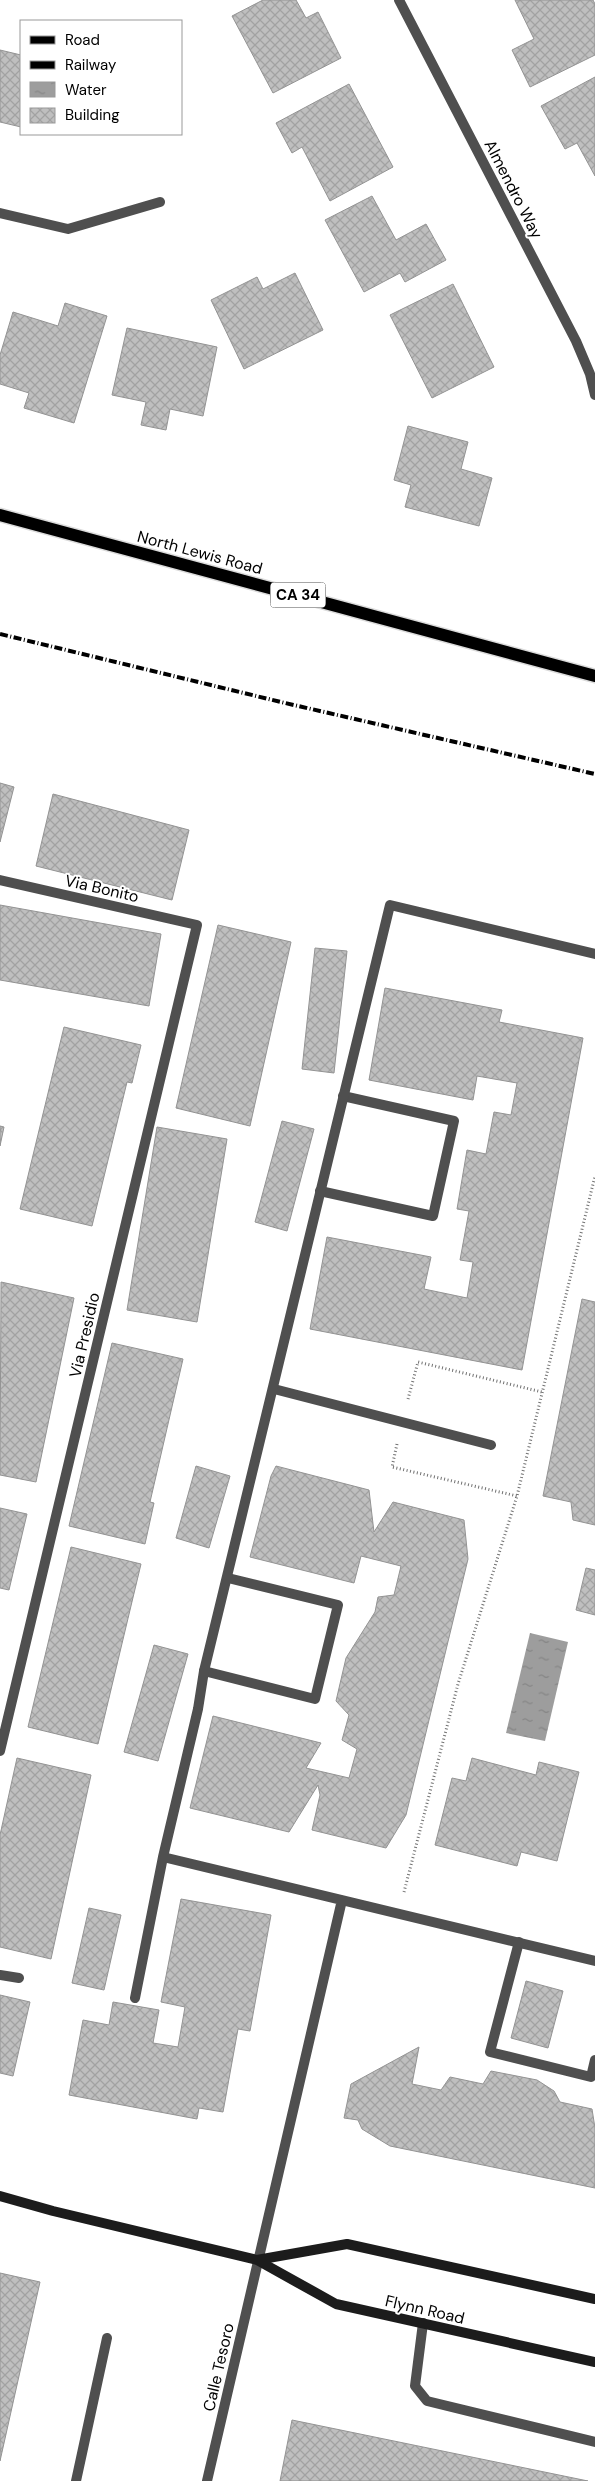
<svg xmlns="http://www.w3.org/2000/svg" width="595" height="2481" font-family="'DM Sans',sans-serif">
<defs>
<pattern id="water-ripples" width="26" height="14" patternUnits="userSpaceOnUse" patternTransform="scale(1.25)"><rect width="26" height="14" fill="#9d9d9d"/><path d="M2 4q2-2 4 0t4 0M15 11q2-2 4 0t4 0" fill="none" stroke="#858585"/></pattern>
<pattern id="building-cross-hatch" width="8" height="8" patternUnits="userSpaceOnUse" patternTransform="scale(1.25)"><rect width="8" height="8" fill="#bfbfbf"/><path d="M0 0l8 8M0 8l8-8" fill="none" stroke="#a2a2a2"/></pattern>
</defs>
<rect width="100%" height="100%" fill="#fff"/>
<path fill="url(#water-ripples)" d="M530 1633 568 1642 545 1741 506 1733Z"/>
<path fill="url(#building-cross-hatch)" stroke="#939393" d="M263 0H296L306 18 318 12 341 58 273 93 232 16Z
M515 0H593L595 4V55L530 87 512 50 534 39Z
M0 50 21 55V127L0 122Z
M595 77V176L577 143 565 149 541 106Z
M349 84 393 167 330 201 302 147 292 153 276 123Z
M372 196 396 240 426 224 446 260 405 282 400 273 364 292 325 220Z
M295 273 323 330 244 369 211 300 257 277 263 289Z
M453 284 494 367 432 398 390 315Z
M65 303 107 316 74 423 24 408 29 393 0 384V355L13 312 58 326Z
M127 328 217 347 203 416 170 409 166 430 141 425 146 402 112 395Z
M408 426 468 442 461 469 492 478 479 526 405 507 411 485 394 480Z
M0 783 14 787 0 842Z
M53 794 189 830 172 900 36 866Z
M0 905 161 934 149 1006 0 980Z
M218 925 291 942 250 1126 176 1108Z
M315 948 347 951 334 1073 302 1069Z
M385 988 502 1010 499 1022 583 1038 522 1370 310 1329 327 1237 431 1257 424 1289 467 1298 473 1262 460 1260 469 1211 457 1209 467 1150 486 1154 494 1112 511 1115 517 1083 477 1076 473 1100 369 1080Z
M64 1027 141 1045 132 1083 127 1082 92 1226 20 1209Z
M282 1121 314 1129 287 1231 255 1222Z
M0 1126 4 1127 0 1146Z
M157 1127 227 1139 197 1322 127 1310Z
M1 1282 74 1298 36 1482 0 1475Z
M582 1299 595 1302V1525L573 1520 571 1502 543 1496Z
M112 1343 183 1359 150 1502 154 1503 145 1544 69 1526Z
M196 1466 230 1476 209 1548 176 1538Z
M276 1466 369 1490 374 1532 393 1502 464 1520 468 1559 406 1815 386 1848 312 1830 320 1795 318 1785 289 1832 190 1808 213 1716 321 1743 306 1768 349 1778 357 1749 342 1740 349 1715 336 1701 346 1658 375 1612 378 1597 394 1595 401 1566 361 1556 354 1583 250 1557 271 1476Z
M0 1508 27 1514 9 1590 0 1588Z
M71 1547 141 1564 98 1744 28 1727Z
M586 1568 595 1570V1615L576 1610Z
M154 1645 188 1654 158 1761 124 1752Z
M17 1758 91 1775 51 1959 0 1947V1835Z
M472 1758 536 1775 539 1762 579 1772 557 1861 521 1852 517 1866 435 1845 452 1778 466 1781Z
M181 1899 271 1915 250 2031 238 2029 223 2112 199 2108 197 2119 69 2095 83 2020 109 2025 113 2002 159 2010 153 2043 178 2047 185 2007 161 2002Z
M89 1908 121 1915 104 1990 72 1983Z
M526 1981 563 1991 548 2048 511 2038Z
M0 1995 30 2002 13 2076 0 2073Z
M419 2047 412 2084 441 2090 450 2077 483 2084 491 2071 537 2080 554 2091 560 2102 592 2109 595 2128V2188L390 2146 362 2129 358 2120 344 2118 351 2084Z
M0 2273 40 2282 0 2461Z
M292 2420 588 2481H280Z"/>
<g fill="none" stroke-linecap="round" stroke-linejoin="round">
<defs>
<path id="primary" d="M0 515 595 676"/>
</defs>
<use href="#primary" stroke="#dbdbdb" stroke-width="15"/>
<path stroke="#717171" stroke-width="3" stroke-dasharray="1 2.5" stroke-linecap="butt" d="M408 1399 418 1362 542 1392
M397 1444 392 1467 517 1496
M404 1892 458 1684 517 1496 595 1176"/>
<path stroke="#4f4f4f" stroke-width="10" d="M320 1191 433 1216 454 1121 343 1096
M274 1389 491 1445
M204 1671 315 1699 338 1605 228 1578
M519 1942 490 2052 591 2077 595 2060
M423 2323 415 2386 427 2401 595 2442
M76 2481 107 2338"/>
<path stroke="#4f4f4f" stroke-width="10" d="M399 0 576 341 590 374 595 395
M0 213 68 229 160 202
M0 880 197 925 0 1751
M163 1857 595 1961
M0 1975 19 1978
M135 1998 163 1857 198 1709 204 1671 390 905 595 954
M207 2481 342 1900"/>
<path stroke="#1c1c1c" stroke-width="10" d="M0 2196 53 2211 257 2260 336 2304 595 2362
M257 2260 347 2244 595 2299"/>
<use href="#primary" stroke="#000" stroke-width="12"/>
<path stroke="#000" stroke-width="4" stroke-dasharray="8 2.5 1 2.5" stroke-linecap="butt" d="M0 634 285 703 595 774"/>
</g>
<g text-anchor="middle" stroke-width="4" stroke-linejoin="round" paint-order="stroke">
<rect fill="#fff" stroke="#4c4c4c" stroke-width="1" x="270.5" y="582.5" width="55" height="25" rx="4"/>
<g font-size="15" font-weight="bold" fill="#000">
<text x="298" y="600">CA 34</text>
</g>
<g font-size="16" fill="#000" stroke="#fff">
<text transform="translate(514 189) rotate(63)" y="6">Almendro Way</text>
<text transform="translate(200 552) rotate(15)" y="6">North Lewis Road</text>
<text transform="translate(102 888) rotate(13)" y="6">Via Bonito</text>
<text transform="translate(84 1335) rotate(-77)" y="6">Via Presidio</text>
<text transform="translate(425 2309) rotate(13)" y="6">Flynn Road</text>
<text transform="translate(218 2367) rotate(-77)" y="6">Calle Tesoro</text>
</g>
</g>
<rect x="20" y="20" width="162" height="115" fill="#ffffff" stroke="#999999"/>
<rect x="30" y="36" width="25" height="8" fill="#000000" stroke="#999999"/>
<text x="65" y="45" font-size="15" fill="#000000">Road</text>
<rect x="30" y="61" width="25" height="8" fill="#000000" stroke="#999999"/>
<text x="65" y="70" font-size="15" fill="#000000">Railway</text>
<rect x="30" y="82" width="25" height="15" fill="url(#water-ripples)" stroke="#999999"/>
<text x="65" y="95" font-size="15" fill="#000000">Water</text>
<rect x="30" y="108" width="25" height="15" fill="url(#building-cross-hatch)" stroke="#999999"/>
<text x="65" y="120" font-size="15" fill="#000000">Building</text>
</svg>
